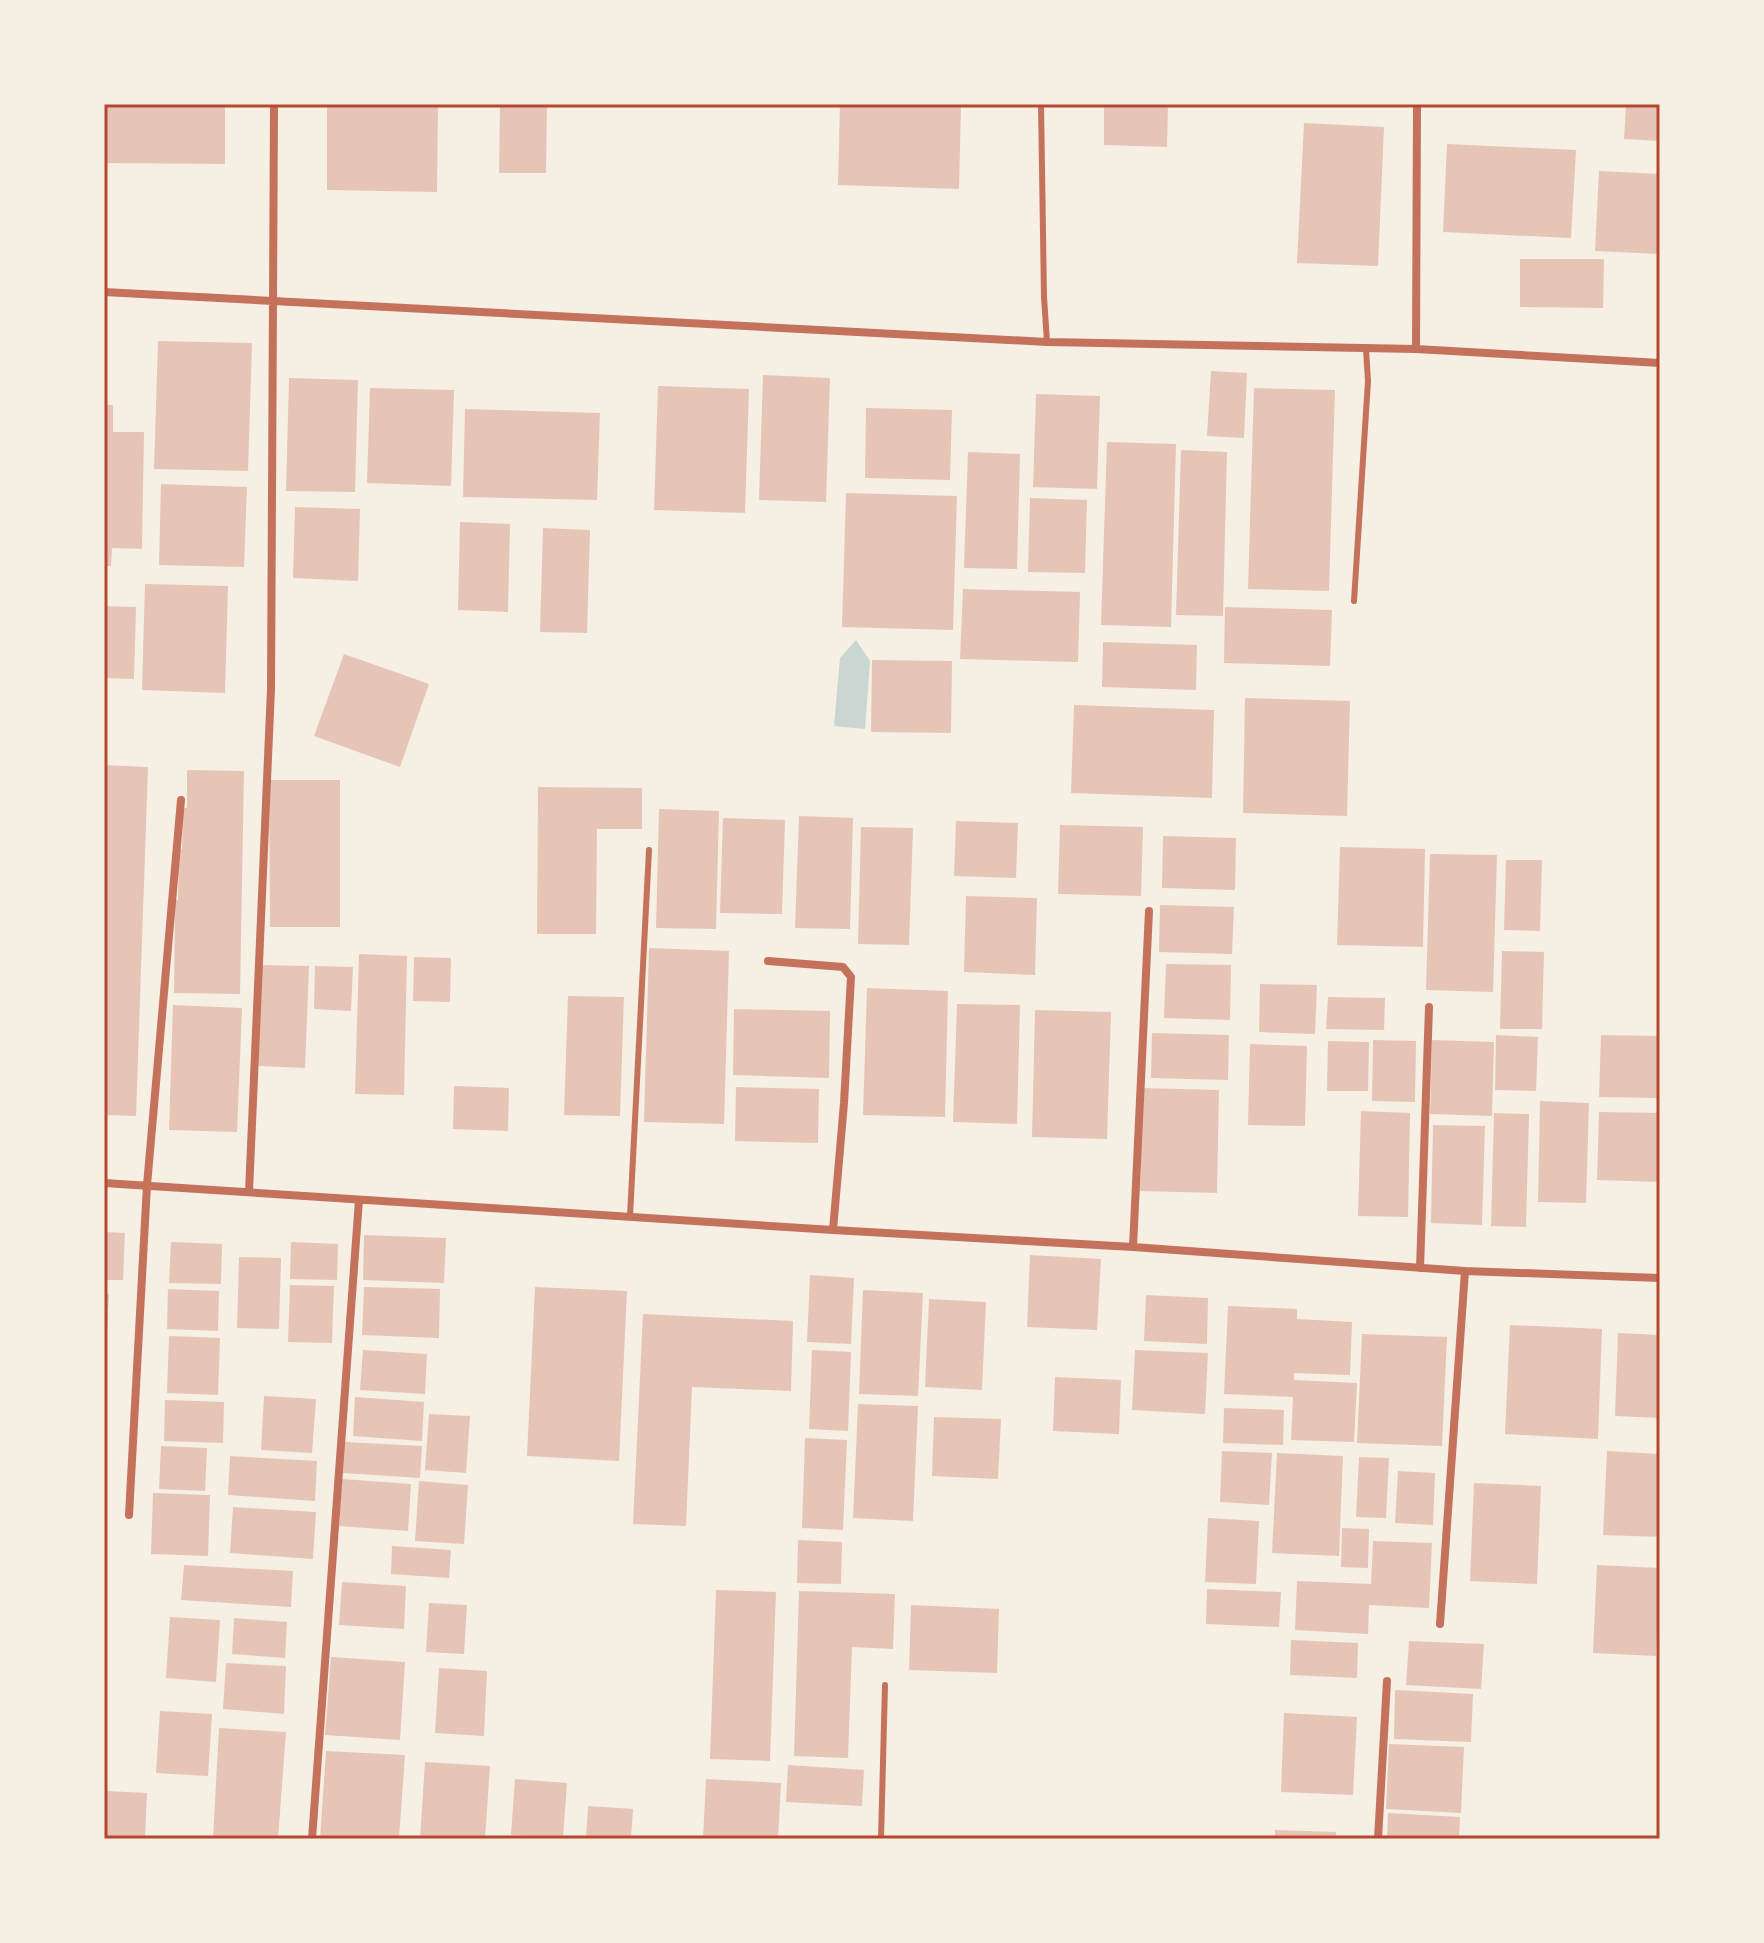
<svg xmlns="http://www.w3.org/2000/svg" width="1764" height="1943" font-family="'Work Sans',sans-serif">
<rect width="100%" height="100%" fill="#f6efe4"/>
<path fill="#c9d6d2" d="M856 640 870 661 865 729 834 726 840 658Z"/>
<path fill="#e6c5b7" d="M104 104H225V164L104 163Z
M327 104H438L437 192 327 190Z
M500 104H547L546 173H499Z
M840 104H961L959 189 838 185Z
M1104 104H1168L1167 147 1104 145Z
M1626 104H1660V141L1624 139Z
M1304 123 1384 127 1378 266 1297 263Z
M1447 144 1576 150 1571 238 1443 232Z
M1599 171 1660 174V254L1595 251Z
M1520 259H1604L1603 308 1520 307Z
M158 341 252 343 248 471 154 469Z
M1211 371 1247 373 1244 438 1207 436Z
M763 375 830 378 826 502 759 500Z
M289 378 358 380 355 492 286 491Z
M658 386 749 389 745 513 654 510Z
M370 388 454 390 451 486 367 483Z
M1254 388 1335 390 1329 591 1248 589Z
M1036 394 1100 396 1097 489 1033 487Z
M104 405H113V432H144L142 549 112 548 111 566H104Z
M866 408 952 410 950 480 865 478Z
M465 409 600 413 597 500 463 497Z
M1107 442 1176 444 1171 627 1101 625Z
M1181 450 1227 452 1223 616 1176 615Z
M968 452 1020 454 1017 569 964 568Z
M161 484 247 487 244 567 159 565Z
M846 493 957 496 953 630 842 627Z
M1030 498 1087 500 1085 573 1028 572Z
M295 507 360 509 358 581 293 578Z
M460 522 510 524 508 612 458 610Z
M543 528 590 530 587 633 540 632Z
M145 584 228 586 225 693 142 690Z
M963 589 1080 592 1078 662 960 659Z
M104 606 136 607 134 679 104 678Z
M1225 607 1332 610 1330 666 1224 663Z
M1103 642 1197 645 1196 690 1102 687Z
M344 654 429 684 400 767 314 736Z
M872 660 952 661 951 733 871 732Z
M1245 698 1350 701 1347 816 1243 813Z
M1074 705 1214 710 1212 798 1071 793Z
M104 765 148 767 136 1116 104 1115Z
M187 770 244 771 240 994 174 993 175 900H178L179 849H182L183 808H187Z
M269 780H340V927H270Z
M538 787 642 788V829H597L596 934H537Z
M659 809 719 811 716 929 656 928Z
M799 816 853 818 850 929 795 928Z
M723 818 785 820 782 914 720 913Z
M956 821 1018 823 1016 878 954 876Z
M1060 825 1143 827 1141 896 1058 894Z
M861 827 913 828 909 945 858 944Z
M1163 836 1236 838 1235 890 1162 888Z
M1340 847 1425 849 1423 947 1337 945Z
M1430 854 1497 855 1493 992 1426 990Z
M1506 860H1542L1540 931 1504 930Z
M966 896 1037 898 1035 975 964 972Z
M1160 905 1234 907 1232 954 1159 952Z
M649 948 729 951 724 1124 644 1122Z
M1502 951 1544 952 1542 1029H1500Z
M359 954 407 956 404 1095 355 1094Z
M414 957 451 958 450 1002 413 1001Z
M1166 964 1231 965 1230 1020 1164 1018Z
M262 965 309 966 305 1068 258 1066Z
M315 966 353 967 351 1011 314 1009Z
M1260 984 1317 985 1315 1034 1259 1032Z
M867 988 948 991 945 1117 863 1115Z
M568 996 624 997 620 1116 564 1115Z
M1328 997 1385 998 1384 1030 1326 1029Z
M957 1004 1020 1005 1017 1124 953 1122Z
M173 1005 242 1008 237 1132 169 1130Z
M734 1009 830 1011 829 1078 733 1075Z
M1035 1010 1111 1012 1107 1139 1032 1137Z
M1152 1033 1229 1035 1228 1080 1151 1078Z
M1496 1035 1538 1037 1536 1091 1495 1090Z
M1601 1035 1660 1036V1098L1599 1097Z
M1373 1040 1416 1041 1415 1102 1372 1101Z
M1432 1040 1494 1042 1492 1116 1430 1114Z
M1328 1041 1369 1042 1368 1091H1327Z
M1250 1044 1307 1046 1305 1126 1248 1125Z
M454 1086 509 1088 508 1131 453 1129Z
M736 1087 819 1089 818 1143 735 1141Z
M1143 1088 1219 1090 1217 1193 1140 1191Z
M1540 1101 1589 1103 1586 1203 1538 1202Z
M1361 1111 1410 1113 1408 1217 1358 1216Z
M1599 1112 1660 1113V1182L1597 1180Z
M1494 1113 1529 1114 1526 1227 1491 1226Z
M1433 1125 1485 1126 1482 1225 1431 1223Z
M104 1232 125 1233 123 1280H104Z
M364 1235 446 1238 444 1283 363 1280Z
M171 1242 222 1244 221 1284 169 1283Z
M291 1242 338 1244 337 1280 290 1279Z
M1030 1255 1101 1259 1097 1330 1027 1327Z
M239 1257 281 1258 279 1329 237 1328Z
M810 1275 854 1278 851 1344 807 1342Z
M290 1285 334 1286 332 1343 288 1342Z
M364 1287 440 1289 439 1338 362 1335Z
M535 1287 627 1291 619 1461 527 1456Z
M168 1289 219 1291 218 1331 167 1329Z
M863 1290 923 1293 918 1396 859 1394Z
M104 1294H109L107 1332H104Z
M1146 1295 1208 1298 1207 1344 1144 1341Z
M929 1299 986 1302 982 1390 925 1387Z
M1228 1306 1297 1309V1319L1352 1322 1350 1375 1294 1373V1380L1357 1383 1354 1442 1291 1440 1293 1397 1224 1394Z
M643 1314 793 1321 791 1391 692 1387 686 1526 633 1524Z
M1510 1325 1602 1329 1598 1439 1505 1434Z
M1618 1333 1660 1335V1418L1615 1416Z
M1362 1334 1447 1337 1442 1446 1357 1443Z
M169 1336 220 1338 218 1395 167 1393Z
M363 1350 427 1354 425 1394 360 1390Z
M812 1350 851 1352 848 1431 809 1429Z
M1135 1350 1208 1353 1205 1414 1132 1410Z
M1055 1377 1121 1380 1119 1434 1053 1431Z
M264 1396 316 1399 312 1453 261 1450Z
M355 1397 424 1402 422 1441 353 1436Z
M165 1400 224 1402 223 1443 164 1441Z
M858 1404 918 1406 913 1521 853 1518Z
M1224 1408 1284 1410 1283 1445 1223 1443Z
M429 1414 470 1416 466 1473 425 1470Z
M934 1417 1001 1419 998 1479 932 1476Z
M104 1426 107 1427V1452H104Z
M805 1438 847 1440 843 1530 802 1528Z
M345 1442 422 1446 420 1478 343 1473Z
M161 1446 207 1448 205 1491 159 1489Z
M1222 1451 1272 1453 1269 1505 1220 1502Z
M1607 1451 1660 1454V1537L1603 1535Z
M1277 1453 1343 1456 1339 1556 1272 1553Z
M230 1456 317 1461 315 1501 228 1495Z
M1359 1457 1389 1458 1386 1518 1356 1517Z
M1398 1471 1435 1473 1433 1525 1395 1523Z
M342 1479 411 1484 408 1531 339 1526Z
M419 1481 468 1485 464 1544 415 1541Z
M1474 1483 1541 1486 1537 1584 1470 1581Z
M153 1493 210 1495 208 1556 151 1554Z
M233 1507 316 1512 313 1559 230 1553Z
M1208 1518 1259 1521 1256 1584 1205 1582Z
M1342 1528 1369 1529 1368 1568 1341 1567Z
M798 1540 842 1542 841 1584 797 1583Z
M1373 1541 1432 1543 1429 1608 1369 1605 1368 1634 1295 1630 1297 1581 1371 1584Z
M392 1546 451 1550 449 1578 391 1574Z
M184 1565 293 1571 291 1607 181 1600Z
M1597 1565 1659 1568 1656 1656 1593 1653Z
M342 1582 406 1586 404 1629 339 1625Z
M1207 1589 1281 1592 1279 1627 1206 1624Z
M716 1590 776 1592 770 1761 710 1759Z
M799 1591 895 1594 893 1649 852 1647 848 1758 794 1756Z
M429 1603 467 1605 464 1654 426 1652Z
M911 1605 999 1609 997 1673 909 1670Z
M170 1617 220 1620 216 1682 166 1678Z
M234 1618 287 1622 285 1658 232 1654Z
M1291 1640 1358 1643 1357 1678 1290 1675Z
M1409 1641 1484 1644 1481 1689 1406 1685Z
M331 1657 405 1662 400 1740 325 1735Z
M226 1663 286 1666 284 1714 223 1709Z
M439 1668 487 1671 484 1736 435 1733Z
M1395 1690 1473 1694 1471 1742 1394 1739Z
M160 1711 212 1714 208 1776 156 1773Z
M1284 1713 1357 1717 1353 1795 1281 1792Z
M219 1728 286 1732 278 1839H213Z
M1389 1744 1464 1747 1461 1813 1386 1809Z
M326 1751 405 1755 399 1839H320Z
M425 1762 490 1766 485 1839H420Z
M788 1765 864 1770 862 1806 786 1802Z
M515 1779 567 1783 563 1838 511 1835Z
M706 1779 781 1783 778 1839H703Z
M106 1791 147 1793 145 1839H105Z
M588 1806 633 1809 631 1839H586Z
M1388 1813 1460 1817 1459 1839H1387Z
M1275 1830 1336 1832V1839H1275Z"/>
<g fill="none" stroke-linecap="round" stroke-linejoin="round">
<path stroke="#c5725c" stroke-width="6" d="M1041 104 1044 297 1047 342
M1354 601 1368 381 1366 349
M630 1216 649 850
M881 1839 885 1685"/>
<path stroke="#c5725c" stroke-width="8" d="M104 292 1047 342 1416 349 1660 363
M1416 349 1417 104
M768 961 843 967 851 977 844 1103 833 1230
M104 1183 833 1230 1133 1247 1465 1271 1660 1278
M249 1192 271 689 274 104
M1133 1247 1149 911
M1420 1268 1429 1007
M129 1515 147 1185 181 800
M1440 1624 1465 1271
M312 1839 359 1200
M1378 1839 1387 1681"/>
</g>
<rect width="1764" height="1943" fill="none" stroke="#f6efe4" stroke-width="212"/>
<rect x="106" y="106" width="1552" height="1731" fill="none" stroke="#b5482f" stroke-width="3"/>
</svg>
